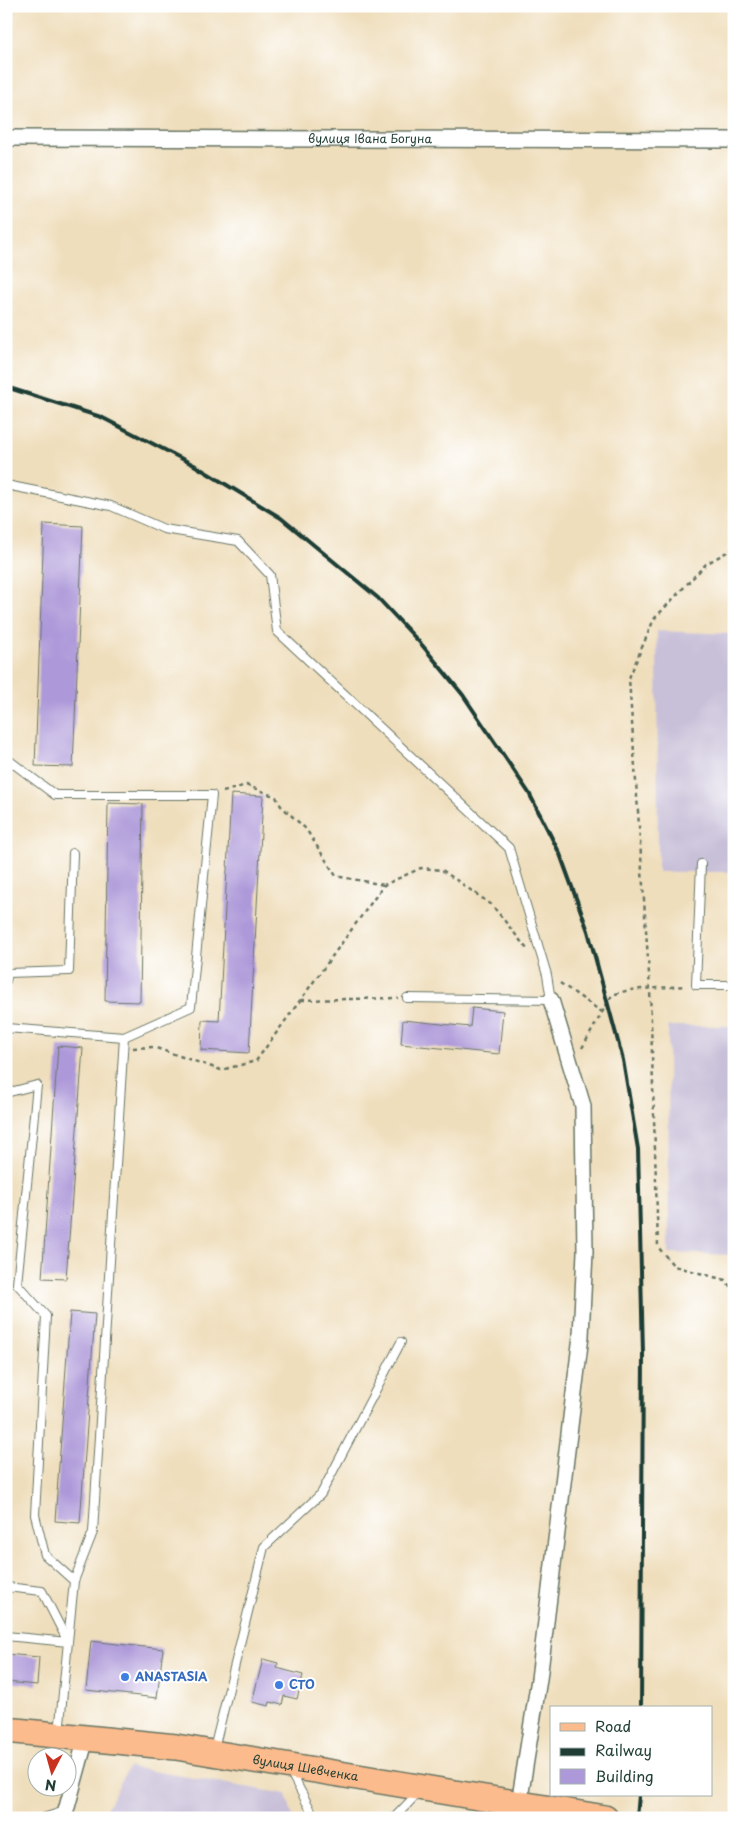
<svg xmlns="http://www.w3.org/2000/svg" width="740" height="1824" font-family="'Playpen Sans',sans-serif">
<rect width="100%" height="100%" fill="#fff"/>
<filter id="ink" filterUnits="userSpaceOnUse"><feTurbulence type="fractalNoise" baseFrequency=".02" numOctaves="2"/><feDisplacementMap in="SourceGraphic" scale="10" xChannelSelector="R" yChannelSelector="G"/><feConvolveMatrix kernelMatrix="1 2 1 2 8 2 1 2 1" color-interpolation-filters="sRGB"/></filter>
<filter id="wash" filterUnits="userSpaceOnUse"><feTurbulence type="fractalNoise" baseFrequency=".0096" numOctaves="4" result="noise"/><feDisplacementMap in="SourceGraphic" scale="20" xChannelSelector="R" yChannelSelector="G"/><feGaussianBlur stdDeviation="1.12" result="paint"/><feColorMatrix in="noise" values="0 0 0 0 0 0 0 0 0 0 0 0 0 0 0 0 0 1.4 0 .05"/><feComposite in="paint" operator="in"/></filter>
<g filter="url(#wash)">
<rect width="100%" height="100%" fill="#efdebc"/>
<path fill="#c8bfd8" d="M657 631 734 634V872H658Z
M668 1026H734V1255L669 1253Z
M129 1767 286 1794 293 1818H101Z"/>
<g id="blocks">
<path fill="#ad99d9" d="M44 524 83 526 73 767 35 766Z
M231 794 263 796 249 1053 201 1050 202 1020 219 1021Z
M108 803 143 804 140 1002 105 1001Z
M472 1008 503 1011 499 1054 401 1044 403 1020 470 1027Z
M58 1046 83 1048 66 1279 42 1278Z
M70 1312 95 1314 80 1523 55 1521Z
M91 1641 163 1649 157 1698 86 1690Z
M6 1654 39 1657 37 1685 6 1682Z
M263 1659 278 1663 277 1668 303 1675 297 1699 284 1696 282 1705 270 1702 269 1706 252 1702Z"/>
</g>
</g>
<g filter="url(#ink)">
<use href="#blocks" fill-opacity="0" stroke="#687564" stroke-width="1"/>
<g fill="none" stroke-linecap="round" stroke-linejoin="round">
<defs>
<path id="service" d="M6 485 111 506 164 529 238 541 270 575 277 631 509 848 547 975 551 1000 407 998
M6 758 55 795H212L191 1007 124 1037 6 1028
M701 864 696 985H734
M6 981 8 973 69 971 73 853
M6 1093 37 1085 17 1284 46 1316 35 1515 45 1555 74 1581
M6 1587 42 1591 68 1642
M6 1636 68 1642
M59 1733 74 1581 93 1532 124 1037
M214 1749 264 1547 321 1494 401 1342
M290 1771 315 1818
M43 1818 65 1811
M394 1818 418 1793"/>
<g id="minor">
<path id="s1" d="M6 138 734 140"/>
<path d="M519 1804 539 1679 581 1336 585 1252 583 1106 551 1000"/>
<path d="M64 1818 86 1738"/>
</g>
<g id="primary">
<path id="s2" d="M6 1730 176 1747 605 1818"/>
</g>
</defs>
<use href="#service" stroke="#687564" stroke-width="10"/>
<use href="#minor" stroke="#687564" stroke-width="18"/>
<use href="#primary" stroke="#687564" stroke-width="28"/>
<path stroke="#687564" stroke-width="2.5" stroke-dasharray="4 4" stroke-linecap="butt" d="M734 548 706 564 654 619 629 678 650 989 658 1247 674 1266 725 1280 734 1291
M223 792 246 785 276 797 281 806 306 829 336 876 384 885
M560 983 602 1012
M301 1000 398 998
M133 1048 153 1047 221 1070 256 1061 384 885 421 868 442 870 492 905 527 949
M582 1048 612 995 629 990 685 986"/>
<use href="#service" stroke="#fff" stroke-width="8"/>
<use href="#minor" stroke="#fff" stroke-width="15"/>
<use href="#primary" stroke="#fbbb8c" stroke-width="25"/>
<path stroke="#1f3d34" stroke-width="4" d="M6 387 101 417 194 465 281 518 378 598 422 645 463 695 529 793 560 854 588 931 623 1060 638 1149 643 1353 641 1708
M637 1818 639 1795"/>
</g>
</g>
<g fill="#3f7fe0" stroke="#fff" stroke-width="2">
<circle cx="125" cy="1677" r="5"/>
<circle cx="279" cy="1685" r="5"/>
</g>
<g text-anchor="middle" stroke-width="4" stroke-linejoin="round" paint-order="stroke">
<g font-size="12" fill="#1f3d34" stroke="#fff">
<text dy="4" stroke="none"><textPath href="#s1" startOffset="364">вулиця Івана Богуна</textPath></text>
<text dy="4" stroke="none"><textPath href="#s2" startOffset="302">вулиця Шевченка</textPath></text>
</g>
<g font-size="12" font-weight="bold" fill="#366cbe" stroke="#fff" text-anchor="start">
<text x="135" y="1681">ANASTASIA</text>
<text x="289" y="1689">СТО</text>
</g>
</g>
<rect width="740" height="1824" fill="none" stroke="#fff" stroke-width="25"/>
<rect x="550" y="1706" width="162" height="90" fill="#ffffff" stroke="#a5b1ae"/>
<rect x="560" y="1723" width="25" height="8" fill="#fbbb8c" stroke="#a5b1ae"/>
<text x="595" y="1732" font-size="15" fill="#1f3d34">Road</text>
<rect x="560" y="1748" width="25" height="8" fill="#1f3d34" stroke="#a5b1ae"/>
<text x="595" y="1756" font-size="15" fill="#1f3d34">Railway</text>
<rect x="560" y="1769" width="25" height="15" fill="#ad99d9" stroke="#a5b1ae"/>
<text x="595" y="1782" font-size="15" fill="#1f3d34">Building</text>
<g transform="translate(52 1772) rotate(186)"><circle r="24" fill="#ffffff" stroke="#a5b1ae"/>
<path d="M0-4L9 19L0 12L-9 19Z" fill="#c8321e"/>
<text y="-8" font-size="14" font-weight="bold" text-anchor="middle" fill="#1f3d34">N</text>
</g>
</svg>
